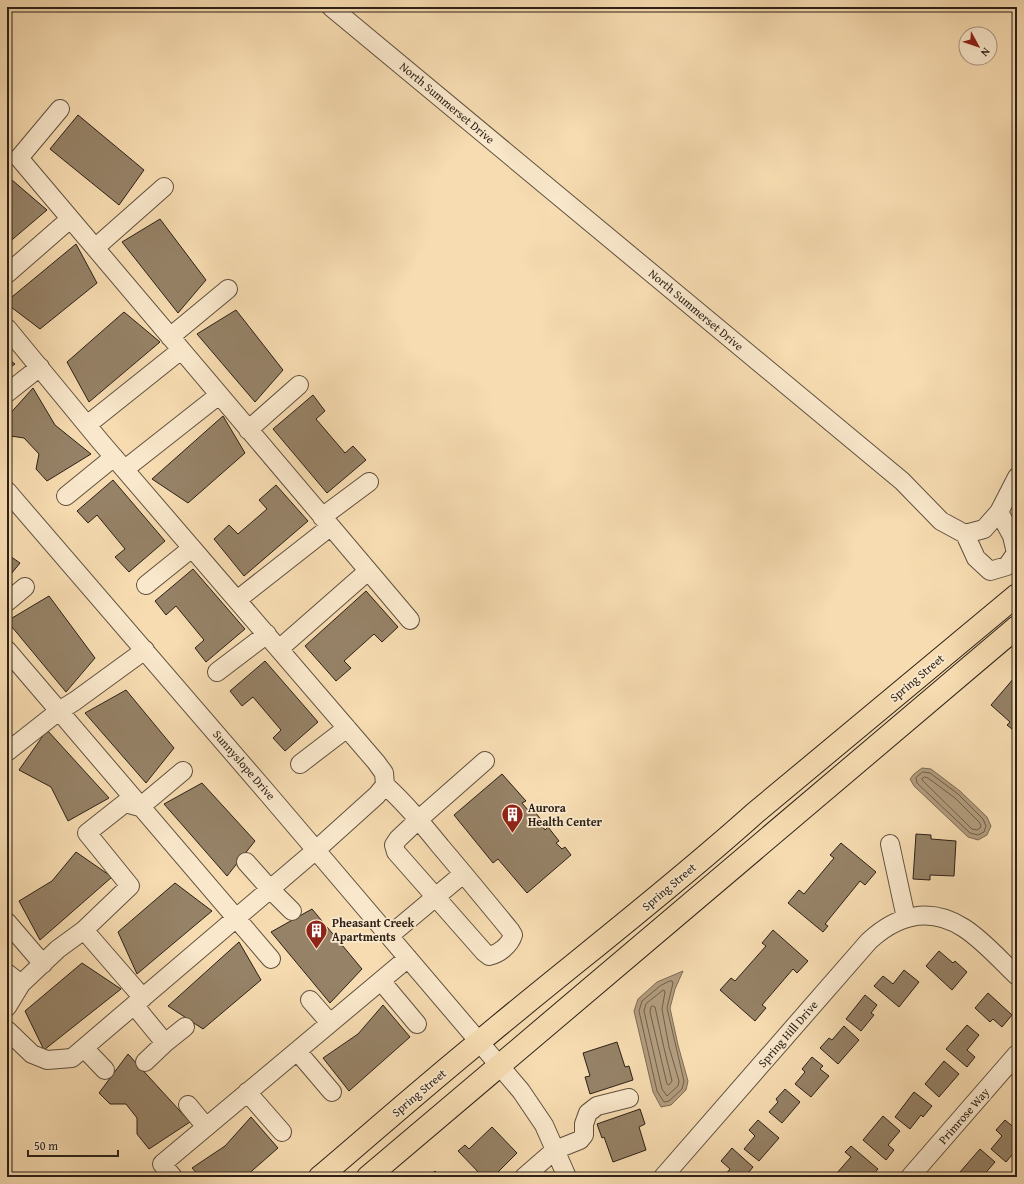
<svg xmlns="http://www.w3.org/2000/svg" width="1024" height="1184" font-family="'Gentium Book Plus',serif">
<rect width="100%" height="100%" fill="#f7dcb1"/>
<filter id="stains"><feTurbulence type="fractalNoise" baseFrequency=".005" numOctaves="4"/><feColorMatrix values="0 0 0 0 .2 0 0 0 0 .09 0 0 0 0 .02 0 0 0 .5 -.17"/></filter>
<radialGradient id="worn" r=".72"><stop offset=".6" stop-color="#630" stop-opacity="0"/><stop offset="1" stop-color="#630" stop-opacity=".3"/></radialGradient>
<path fill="#b29c7d" stroke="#7c6b54" d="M922 768 931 769 960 791 987 817 991 826 987 835 978 840 968 837 914 786 910 779 914 774Z
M683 971 675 989 670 1008 678 1045 688 1081 686 1090 671 1105 661 1107 653 1092 634 1011 638 999 657 982Z"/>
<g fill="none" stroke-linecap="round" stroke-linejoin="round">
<path stroke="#6f5e4a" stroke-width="1" d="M923 772 930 773 958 794 983 819 986 826 984 832 978 835 970 833 917 783 916 778Z
M925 777 928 778 955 798 979 822 981 826 980 828 977 830 972 829 923 781 922 779Z
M670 981H672L673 983 667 1008 684 1081 682 1089 669 1101 664 1102 657 1091 639 1011 642 1001 660 986Z
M662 991 664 990 665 992 662 1009 669 1047 679 1081 678 1086 667 1096 662 1089 644 1011 646 1004Z
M653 1006 655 1007 664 1048 672 1081 669 1085 667 1084 650 1012 651 1007Z"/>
</g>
<path fill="#968267" stroke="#2c2117" d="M78 115 144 170 119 205 50 149Z
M12 180 47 210 7 244V184Z
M160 219 206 280 178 313 122 242Z
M76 244 97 283 40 329 7 304V301Z
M236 310 283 370 255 402 197 334Z
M124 312 160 342 89 402 67 362Z
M7 358 15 364 7 369Z
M33 388 55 425 91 454 47 481 36 469 39 454 24 438 11 436 7 431V417Z
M313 395 325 411 316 419 345 453 353 446 366 460 327 493 273 429Z
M223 416 245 453 188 503 152 479Z
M113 480 165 541 129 572 115 557 125 549 97 515 88 523 77 511Z
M276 485 308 521 244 576 214 539 229 525 238 534 267 509 259 500Z
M7 554 20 563 7 579Z
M193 569 245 629 206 662 195 648 204 640 176 606 166 615 155 601Z
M366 591 398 627 382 642 374 634 344 661 351 668 336 681 305 646Z
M49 596 95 658 66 692 7 621Z
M265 661 318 722 285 751 273 738 281 730 253 697 242 706 230 691Z
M1014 678 1017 680V733L1007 725 1010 722 991 705Z
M126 690 174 748 146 783 85 713Z
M47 730 109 798 68 821 51 787 19 770Z
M502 774 526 801 522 803 528 810 531 807 543 822 540 823 545 830 548 827 559 841 556 843 562 849 565 847 571 855 527 893 498 859 493 863 454 815Z
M202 783 255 841 227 876 164 804Z
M916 834 931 835V839L956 841 954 876 930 875V880L913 879Z
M841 843 876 872 865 885 860 881 825 924 828 926 823 932 788 903 799 890 804 894 834 858 830 855Z
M76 852 112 877 40 940 19 901 52 881Z
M175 883 212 911 137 974 118 932Z
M312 909 362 969 330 1003 271 932Z
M773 930 808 961 797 973 793 969 762 1005 766 1008 755 1021 720 990 731 978 735 981 766 946 762 943Z
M239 942 261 980 203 1029 168 1006Z
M939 951 953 963 955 961 967 972 952 990 926 966Z
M82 963 121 989 44 1050 25 1011Z
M904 970 919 982 899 1007 874 986 883 976 893 984Z
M988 993 1012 1015 1002 1027 993 1019 990 1022 975 1008Z
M865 995 877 1005 871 1013 874 1015 861 1031 846 1019Z
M383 1005 410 1037 349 1091 323 1058 358 1034Z
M967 1025 979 1035 967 1050 975 1057 967 1067 946 1049Z
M844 1026 859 1040 838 1064 820 1048 829 1038 832 1040Z
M617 1042 625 1067 629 1066 633 1080 590 1094 585 1077 590 1076 583 1053Z
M128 1054 190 1122 149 1149 137 1134V1118L126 1104H110L99 1093Z
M812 1057 823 1066 820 1069 829 1076 811 1097 795 1084 805 1072 802 1069Z
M944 1061 959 1074 939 1097 925 1084Z
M785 1089 800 1102 782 1123 769 1112 778 1102 776 1099Z
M914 1092 932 1106 923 1117 921 1115 910 1129 895 1117Z
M640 1109 645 1124 639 1127 646 1150 613 1162 604 1137 602 1138 597 1124Z
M883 1116 900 1131 888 1145 894 1150 886 1160 863 1140Z
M251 1117 278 1148 245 1177H200L192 1168 225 1146Z
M758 1120 779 1138 759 1161 744 1149 755 1136 749 1130Z
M1005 1120 1017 1130V1149L1006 1162 991 1149 1002 1136 996 1130Z
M492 1127 517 1153 493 1177H483L458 1151 465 1145 469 1149Z
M851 1146 878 1169 871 1177H866L862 1174 860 1177H839L836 1174 851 1157 845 1152Z
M732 1148 753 1167 745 1177H723L730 1169 721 1161Z
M980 1149 995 1162 982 1177H965L960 1172Z
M435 1171 441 1177H428Z"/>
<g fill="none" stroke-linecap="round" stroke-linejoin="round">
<defs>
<path id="minor" d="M331 7 902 481 941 521 965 534 976 558 990 571 1007 566 1016 553 1012 536 999 512
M60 109 19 158 410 620
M95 248 164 187
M7 274 70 219
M7 328 100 441 376 762 384 773 385 785 377 795 316 850 72 1058 47 1060 32 1054 7 1030
M170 337 228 289
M7 393 40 367
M87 425 181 350
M248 430 299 385
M125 469 219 395
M7 491 269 795 521 1091 544 1125 567 1177
M66 496 114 457
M322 517 369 482
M965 534 984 529 999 512 1017 477
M146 585 192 548
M237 600 330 527
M7 602 25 587
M279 649 368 571
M7 650 271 959
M217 672 267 634
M7 752 59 711 75 701 145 650
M300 764 347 728
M385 785C406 804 423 825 441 847 464 874 487 902 510 930L513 935C510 945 499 954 489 956L484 952 396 852 394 845 398 839 418 820 485 761
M890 844 906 918
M246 862 270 889 292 911
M7 922 43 964
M84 930 143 998
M389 936 463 874
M7 973 21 984
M381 981 417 1024
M310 1000 330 1023
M134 1005 165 1043 185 1027
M7 1007 21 984 58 949 84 930 130 886 87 833 125 803 140 807 183 771
M84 1048 105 1070
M297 1051 332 1092
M145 1062 165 1043
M247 1092 282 1132
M188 1105 206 1127
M173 1177 162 1164 408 958
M524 1177 555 1150 580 1140 584 1135V1124L588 1113 597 1106 629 1098
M663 1177 869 941C897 915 930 906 964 928 984 941 1000 960 1017 976
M910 1177 1017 1054"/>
<path id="major" d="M320 1177C373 1132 425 1086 479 1042 571 965 666 893 755 813L1017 595
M368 1177 1017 627"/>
</defs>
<use href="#minor" stroke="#5f503e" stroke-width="20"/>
<use href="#major" stroke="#2c2117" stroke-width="24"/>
<use href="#minor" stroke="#fae8cc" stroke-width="18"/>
<use href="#major" stroke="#f7dcb1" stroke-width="22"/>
</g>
<defs>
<symbol id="building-pin" viewBox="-11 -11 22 30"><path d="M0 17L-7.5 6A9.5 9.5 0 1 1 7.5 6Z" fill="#8f2418" stroke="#fae8cc"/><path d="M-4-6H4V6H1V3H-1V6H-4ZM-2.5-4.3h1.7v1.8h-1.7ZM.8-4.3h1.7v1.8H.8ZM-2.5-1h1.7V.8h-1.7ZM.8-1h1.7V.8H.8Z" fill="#fff"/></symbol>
</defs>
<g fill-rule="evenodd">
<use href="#building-pin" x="500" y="802" width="25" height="34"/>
<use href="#building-pin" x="304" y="918" width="25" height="34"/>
</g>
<g text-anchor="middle" stroke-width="3.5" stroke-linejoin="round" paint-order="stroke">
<g font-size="12" fill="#2c2117" stroke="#fae8cc">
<text transform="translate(447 103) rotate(40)" y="4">North Summerset Drive</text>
<text transform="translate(696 310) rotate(40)" y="4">North Summerset Drive</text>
<text transform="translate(917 678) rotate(-40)" y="4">Spring Street</text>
<text transform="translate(244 765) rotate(49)" y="4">Sunnyslope Drive</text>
<text transform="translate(669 887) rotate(-40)" y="4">Spring Street</text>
<text transform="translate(788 1034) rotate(-49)" y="4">Spring Hill Drive</text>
<text transform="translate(419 1093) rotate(-40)" y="4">Spring Street</text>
<text transform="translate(964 1116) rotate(-49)" y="4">Primrose Way</text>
</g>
<g font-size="12" font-weight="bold" fill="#2c2117" stroke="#fae8cc" text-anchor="start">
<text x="528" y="812">Aurora<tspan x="528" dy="14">Health Center</tspan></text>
<text x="332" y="927">Pheasant Creek<tspan x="332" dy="14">Apartments</tspan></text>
</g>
</g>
<rect width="1024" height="1184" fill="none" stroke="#f7dcb1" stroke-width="24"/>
<rect x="8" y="8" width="1008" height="1168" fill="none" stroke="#2c2117" stroke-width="2"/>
<rect x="12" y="12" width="1000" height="1160" fill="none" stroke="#2c2117"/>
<g transform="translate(978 46) rotate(130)"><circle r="19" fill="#fae8cc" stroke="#a89884"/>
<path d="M0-3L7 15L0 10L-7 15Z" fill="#8f2418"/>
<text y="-6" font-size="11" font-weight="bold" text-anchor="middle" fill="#2c2117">N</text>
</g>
<path d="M28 1150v6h90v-6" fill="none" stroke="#2c2117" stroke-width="2"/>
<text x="34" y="1150" font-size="12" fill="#2c2117" stroke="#fae8cc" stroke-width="3" paint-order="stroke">50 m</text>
<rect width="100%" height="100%" filter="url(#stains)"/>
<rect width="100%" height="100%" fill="url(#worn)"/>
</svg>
